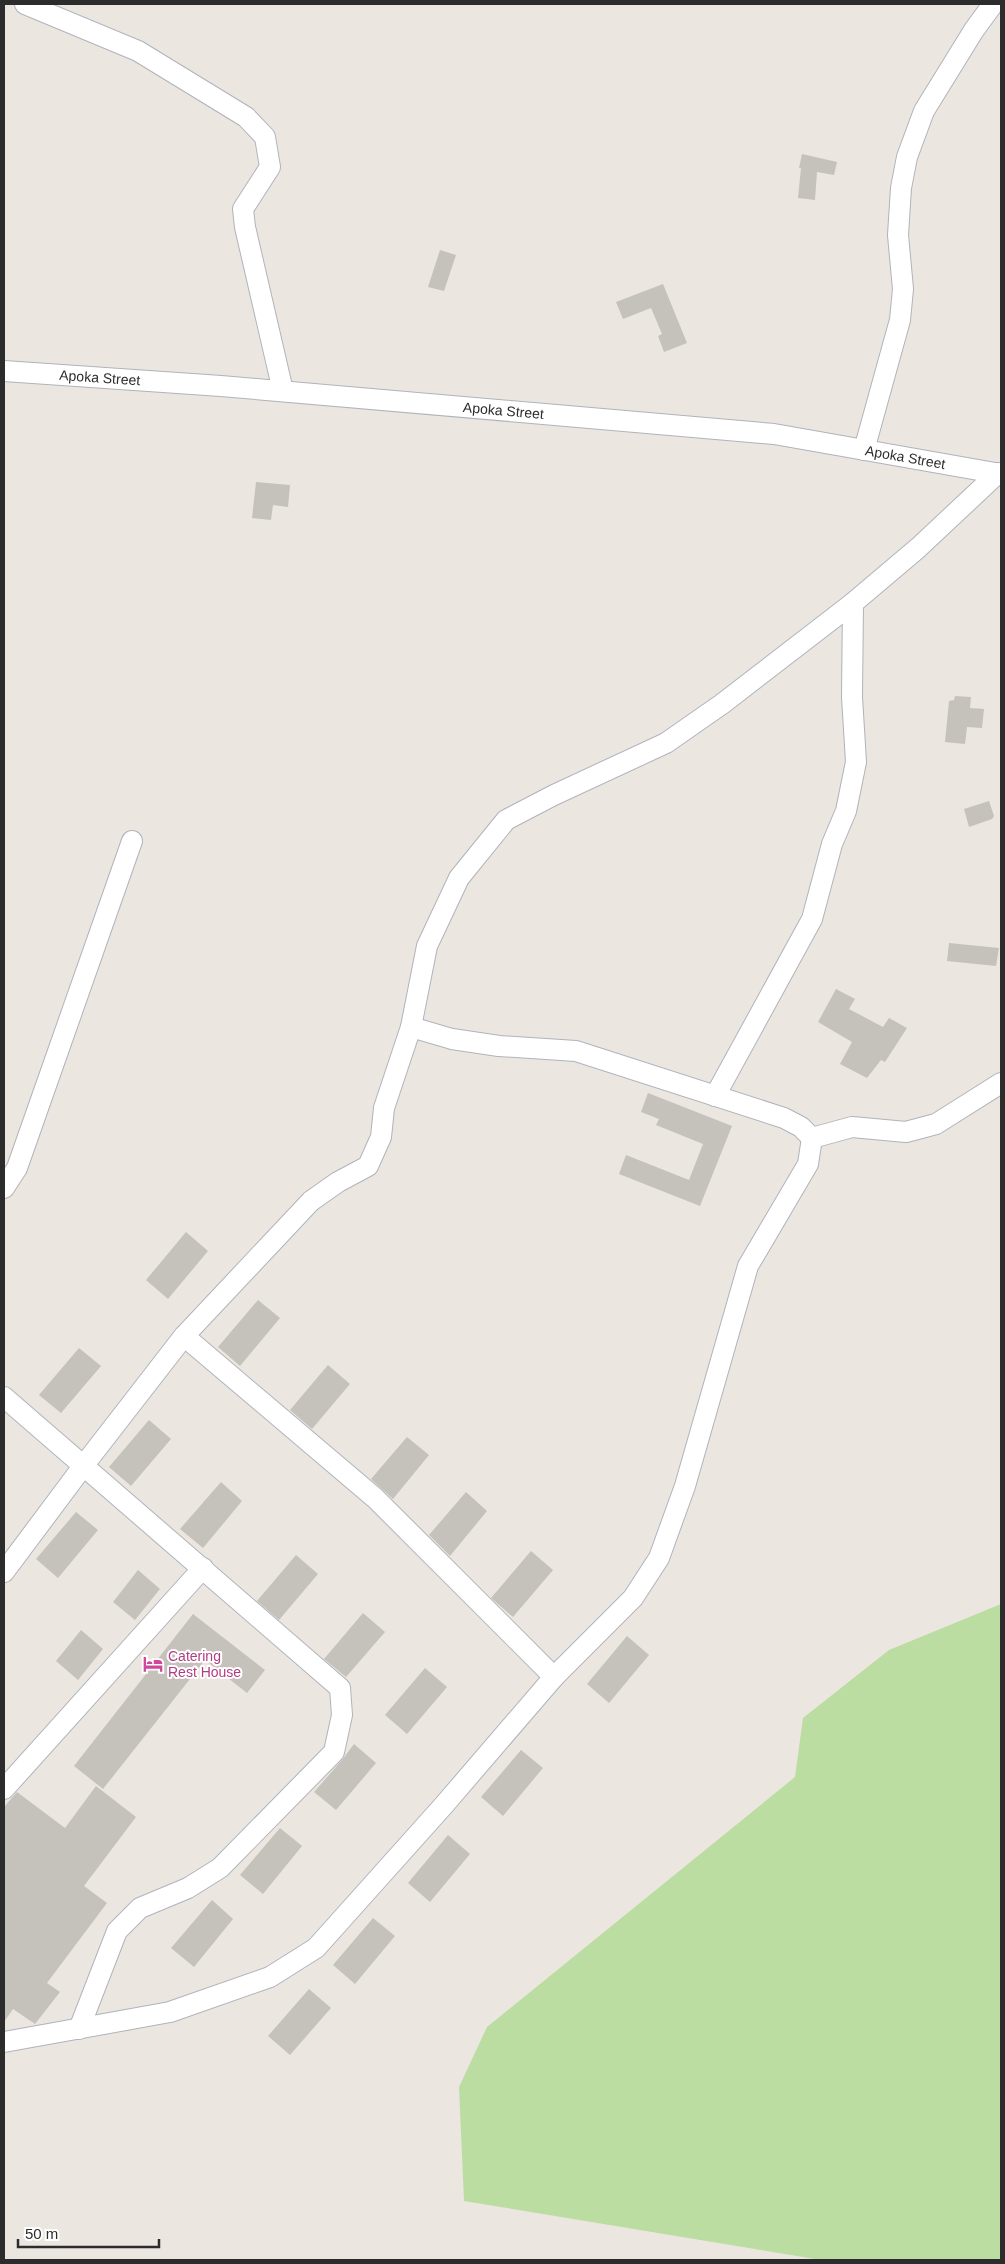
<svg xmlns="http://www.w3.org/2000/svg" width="1005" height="2264" font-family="Arial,sans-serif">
<rect width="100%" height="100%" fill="#ece6e0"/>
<path fill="#bbdda2" d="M1001 1604V2260H821L464 2201 459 2087 487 2027 795 1777 803 1718 889 1650Z"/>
<path fill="#c5c1bb" d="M802 154 837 162 834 175 817 172 815 200 798 198 801 168H799Z
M440 250 456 255 444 291 428 287Z
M663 284 687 343 664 352 658 336 662 334 651 308 623 319 616 302Z
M256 482 290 485 288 507 273 505 271 520 252 518Z
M955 696 971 697 970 708 984 709 982 728 967 727 965 744 945 742 949 701 954 700Z
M989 801 994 816 992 819 969 827 964 809Z
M949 943 999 948 996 966 947 961Z
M836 989 855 999 849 1009 883 1027 889 1018 907 1028 885 1062 881 1060 867 1078 840 1064 852 1042 818 1022Z
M648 1093 732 1126 700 1206 619 1174 626 1155 689 1180 703 1144 656 1125 659 1119 641 1112Z
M186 1232 208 1251 168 1299 146 1280Z
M258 1300 280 1318 240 1366 218 1347Z
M79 1348 101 1366 61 1413 39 1395Z
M328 1365 350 1384 312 1429 290 1410Z
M149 1420 171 1439 131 1486 109 1467Z
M407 1437 429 1455 393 1499 371 1479Z
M221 1482 242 1501 203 1548 180 1529Z
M466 1492 487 1511 450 1556 429 1535Z
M76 1512 98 1530 58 1578 36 1559Z
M531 1551 553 1570 513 1617 491 1598Z
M296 1555 318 1574 279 1620 257 1601Z
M138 1570 160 1589 135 1620 113 1602Z
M363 1613 385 1632 346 1677 324 1659Z
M193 1614 265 1670 247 1693 205 1660 103 1789 74 1766Z
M81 1630 103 1649 78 1680 56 1661Z
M627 1636 649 1655 609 1703 587 1684Z
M425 1668 447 1687 407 1734 385 1715Z
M354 1744 376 1763 336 1810 314 1792 342 1760Z
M521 1750 543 1768 503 1816 481 1797Z
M96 1786 136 1817 84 1886 107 1903 47 1983 60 1992 35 2024 13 2009 4 2022V1807L17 1792 65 1828Z
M280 1828 302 1846 263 1894 240 1875Z
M448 1835 470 1854 430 1902 408 1883Z
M212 1900 233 1919 194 1967 171 1948Z
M373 1918 395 1936 355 1984 333 1965Z
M309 1989 331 2008 290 2055 268 2036Z"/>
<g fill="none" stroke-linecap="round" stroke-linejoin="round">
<defs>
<g id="street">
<path d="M25 4 138 51 246 117 265 137 270 167 243 209 245 227 283 391"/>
<path id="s1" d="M4 371 221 386 774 434 1001 474"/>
<path d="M864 450 900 320 903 289 898 235 901 188 907 157 924 111 974 30 993 4"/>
<path d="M411 1027 452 1039 499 1046 576 1051 784 1118 801 1127 812 1138"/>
<path d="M715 1096 812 919 832 844 846 811 856 762 852 697 853 603"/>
<path d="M812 1138 852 1127 906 1132 936 1124 1001 1083"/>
<path d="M4 1188 17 1168 132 841"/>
<path d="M184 1336 375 1498 554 1677"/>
<path d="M4 1397 340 1688 342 1715 334 1752 220 1868 188 1888 140 1908 117 1931 79 2029"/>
<path d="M4 1572 84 1465 184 1336 311 1201 338 1182 368 1166 381 1137 384 1108 411 1027 427 946 459 878 506 820 554 795 666 743 722 704 853 603 918 548 998 473"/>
<path d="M4 1789 203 1568"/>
<path d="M4 2042 170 2012 270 1977 316 1948 444 1805 554 1677 633 1598 659 1558 685 1486 748 1266 808 1164 812 1138"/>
</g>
</defs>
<use href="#street" stroke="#b0b3bb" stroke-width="22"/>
<use href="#street" stroke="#fff" stroke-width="20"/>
</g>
<defs>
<symbol id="hotel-bare" viewBox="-9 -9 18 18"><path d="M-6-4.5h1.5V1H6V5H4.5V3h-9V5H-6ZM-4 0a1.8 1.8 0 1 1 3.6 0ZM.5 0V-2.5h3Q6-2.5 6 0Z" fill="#d1479c" stroke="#fff" stroke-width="2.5" paint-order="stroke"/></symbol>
</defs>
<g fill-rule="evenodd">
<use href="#hotel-bare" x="139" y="1650" width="28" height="28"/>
</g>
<g text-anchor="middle" stroke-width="4" stroke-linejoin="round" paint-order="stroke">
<g font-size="14" fill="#2c2c2c" stroke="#fff">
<text dy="5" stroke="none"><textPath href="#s1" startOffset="96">Apoka Street</textPath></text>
<text dy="5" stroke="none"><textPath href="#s1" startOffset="501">Apoka Street</textPath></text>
<text dy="5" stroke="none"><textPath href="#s1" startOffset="906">Apoka Street</textPath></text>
</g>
<g font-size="14" fill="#b23c85" stroke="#fff" text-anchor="start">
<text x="168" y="1661">Catering<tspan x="168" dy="16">Rest House</tspan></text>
</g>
</g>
<rect width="1005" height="2264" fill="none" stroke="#2c2c2c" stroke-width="10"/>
<path d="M18 2239v8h141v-8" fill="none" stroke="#2c2c2c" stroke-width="2.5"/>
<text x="25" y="2239" font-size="15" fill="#2c2c2c" stroke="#ffffff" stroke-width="4" paint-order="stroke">50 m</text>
</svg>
